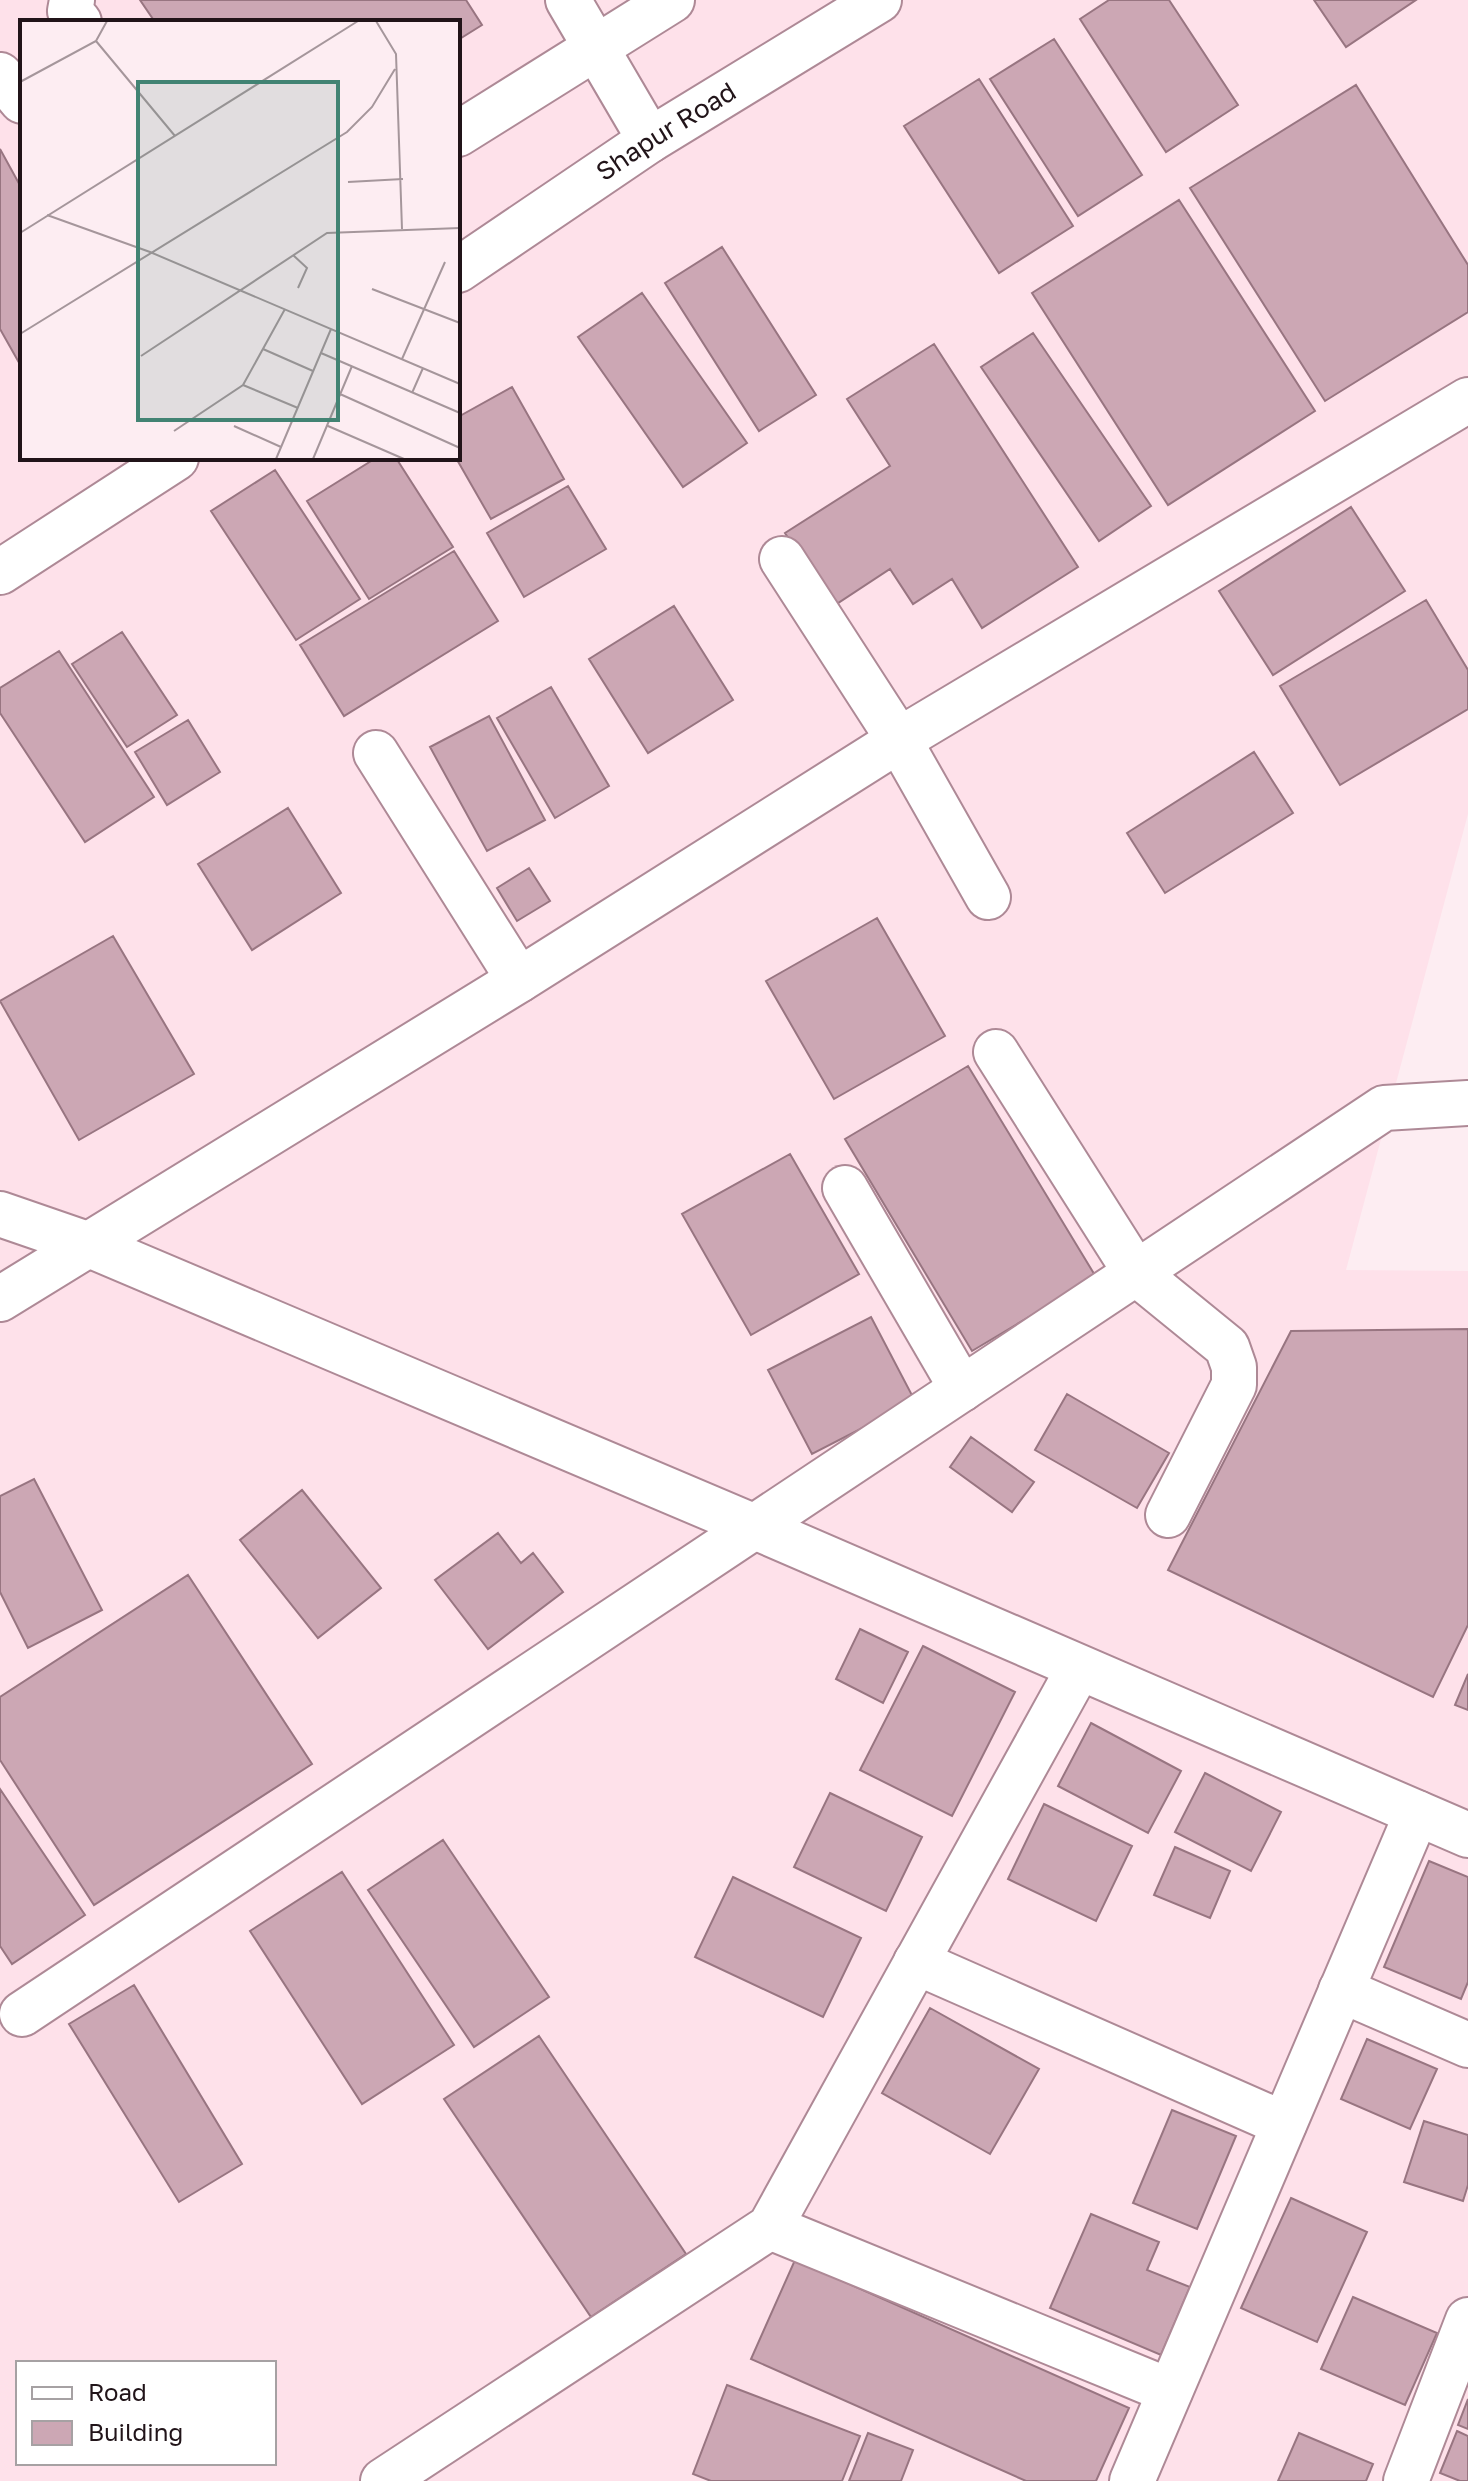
<svg xmlns="http://www.w3.org/2000/svg" width="1468" height="2481" font-family="'Golos Text',sans-serif">
<rect width="100%" height="100%" fill="#fdedf2"/>
<path fill="#fee1ea" fill-rule="evenodd" d="M0 0H1468V814L1346 1270 1468 1271V2481H0ZM22 22H458V458H22ZM18 2363H274V2463H18Z"/>
<path fill="#cca7b4" stroke="#987581" stroke-width="2" d="M140 0H466L482 25 458 40V22H155Z
M1109 0H1169L1238 105 1166 152 1080 19Z
M1314 0H1416L1346 47Z
M1054 39 1142 175 1078 216 990 79Z
M979 79 1073 226 999 273 904 126Z
M1356 85 1468 265V312L1325 401 1190 188Z
M0 149 22 189V368L0 329Z
M1179 200 1315 411 1168 505 1032 293Z
M722 247 816 395 759 431 665 283Z
M642 293 747 443 683 487 578 337Z
M1033 333 1151 506 1099 541 981 367Z
M934 344 1078 567 982 628 952 579 913 604 890 569 832 607 785 533 890 466 847 399Z
M512 387 564 479 491 519 456 458 458 417Z
M376 458H396L453 547 369 599 307 501Z
M275 470 360 599 296 640 211 511Z
M568 486 606 549 524 597 487 533Z
M1351 507 1405 591 1273 675 1219 591Z
M454 551 498 621 344 716 300 645Z
M1426 600 1468 670V709L1340 785 1280 686Z
M674 606 733 700 648 753 589 659Z
M122 632 177 715 127 747 72 664Z
M59 651 154 797 85 842 0 713V688Z
M551 687 609 786 555 818 497 718Z
M489 716 545 820 487 851 430 747Z
M188 720 220 772 167 805 135 752Z
M1254 752 1293 813 1165 893 1127 833Z
M288 808 341 893 252 950 198 864Z
M529 868 550 901 517 921 497 888Z
M877 918 945 1036 834 1099 766 981Z
M113 936 194 1074 79 1140 0 1001Z
M968 1066 1096 1277 972 1351 845 1139Z
M790 1154 859 1274 751 1335 682 1214Z
M871 1317 915 1401 812 1454 768 1370Z
M1468 1329V1625L1433 1697 1168 1570 1291 1331Z
M1067 1394 1169 1453 1137 1508 1035 1450Z
M971 1437 1034 1482 1012 1512 950 1467Z
M34 1479 102 1610 28 1648 0 1592V1496Z
M302 1490 381 1588 318 1638 240 1540Z
M498 1533 521 1563 533 1553 563 1592 488 1649 435 1580Z
M188 1575 312 1764 94 1905 0 1760V1697Z
M860 1629 908 1652 883 1703 836 1679Z
M923 1646 1015 1692 952 1816 860 1770Z
M1468 1674V1710L1455 1705Z
M1091 1723 1181 1771 1148 1833 1058 1786Z
M1205 1773 1281 1812 1251 1871 1175 1832Z
M0 1789 85 1915 12 1964 0 1946Z
M830 1793 922 1837 886 1911 794 1867Z
M1044 1804 1132 1846 1096 1921 1008 1879Z
M443 1840 549 1997 474 2047 368 1890Z
M1175 1847 1230 1871 1210 1918 1154 1895Z
M1429 1861 1468 1877V1982L1461 1999 1384 1967Z
M342 1872 454 2045 362 2104 250 1931Z
M733 1877 861 1938 823 2017 695 1957Z
M134 1985 242 2164 179 2202 69 2024Z
M930 2008 1039 2069 990 2154 882 2093Z
M539 2036 686 2254 591 2317 444 2099Z
M1367 2039 1437 2069 1410 2129 1341 2099Z
M1172 2110 1236 2136 1197 2229 1133 2203Z
M1424 2121 1468 2135V2185L1463 2201 1404 2182Z
M1291 2198 1367 2232 1317 2342 1241 2308Z
M1091 2214 1159 2242 1147 2270 1190 2287 1161 2355 1050 2308Z
M795 2260 1129 2408 1096 2481H1026L751 2359Z
M1353 2297 1437 2333 1405 2405 1321 2369Z
M727 2385 860 2436 842 2481H711L693 2474Z
M1468 2399V2429L1458 2425Z
M1457 2431 1468 2436V2481H1460L1440 2473Z
M868 2433 913 2450 901 2481H849Z
M1299 2433 1373 2464 1366 2481H1278Z"/>
<g fill="none" stroke-linecap="round" stroke-linejoin="round">
<defs>
<g id="minor">
<path d="M72 0 70 11 79 22"/>
<path d="M568 0 650 140"/>
<path d="M0 75 22 101"/>
<path d="M458 134 672 0"/>
<path id="s1" d="M458 270 650 140 879 0"/>
<path d="M782 559 899 740 988 897"/>
<path d="M0 572 176 458"/>
<path d="M376 753 519 980"/>
<path d="M996 1052 1136 1273 1227 1347 1234 1367V1385L1168 1515"/>
<path d="M845 1188 962 1389"/>
<path d="M0 1214 87 1244 755 1527 1468 1835"/>
<path d="M0 1299 519 980 899 740 1468 400"/>
<path d="M916 1962 1284 2124"/>
<path d="M1341 1990 1468 2045"/>
<path d="M22 2014 1384 1108 1468 1103"/>
<path d="M770 2227 1170 2391"/>
<path d="M383 2481 770 2227 1079 1668"/>
<path d="M1132 2481 1417 1813"/>
<path d="M1406 2481 1468 2320"/>
</g>
</defs>
<use href="#minor" stroke="#ae8996" stroke-width="48"/>
<use href="#minor" stroke="#fff" stroke-width="44"/>
</g>
<g text-anchor="middle" stroke-width="6" stroke-linejoin="round" paint-order="stroke">
<g font-size="26" fill="#211419" stroke="#fff">
<text dy="9" stroke="none"><textPath href="#s1" startOffset="250">Shapur Road</textPath></text>
</g>
</g>
<g transform="translate(20 20)">
<rect width="440" height="440" fill="#fdedf2"/>
<path fill="none" stroke="#a5969b" stroke-width="2" d="M356 1 376 34 382 209M76 21 155 116M0 62 76 21 87 1M328 162 383 159M27 195 130 232 440 364M0 213 338 1M273 235 287 248 278 268M352 269 440 303M0 314 327 112 352 87 375 49M243 329 293 351M301 333 440 393M121 336 307 213 440 208M382 339 425 242M223 365 278 388M392 373 403 348M320 374 440 428M214 406 261 427M308 406 384 439M154 411 223 365 265 289M256 439 311 309M293 439 332 346"/>
<path fill="#428373" fill-opacity="0.15" stroke="#428373" stroke-width="4" d="M118 62H318V400H118Z"/>
<rect width="440" height="440" fill="none" stroke="#211419" stroke-width="4"/>
</g>
<rect x="16" y="2361" width="260" height="104" fill="#ffffff" stroke="#a6a1a3" stroke-width="2"/>
<rect x="32" y="2387" width="40" height="12" fill="#ffffff" stroke="#a6a1a3" stroke-width="2"/>
<text x="88" y="2401" font-size="24" fill="#211419">Road</text>
<rect x="32" y="2421" width="40" height="24" fill="#cca7b4" stroke="#a6a1a3" stroke-width="2"/>
<text x="88" y="2441" font-size="24" fill="#211419">Building</text>
</svg>
